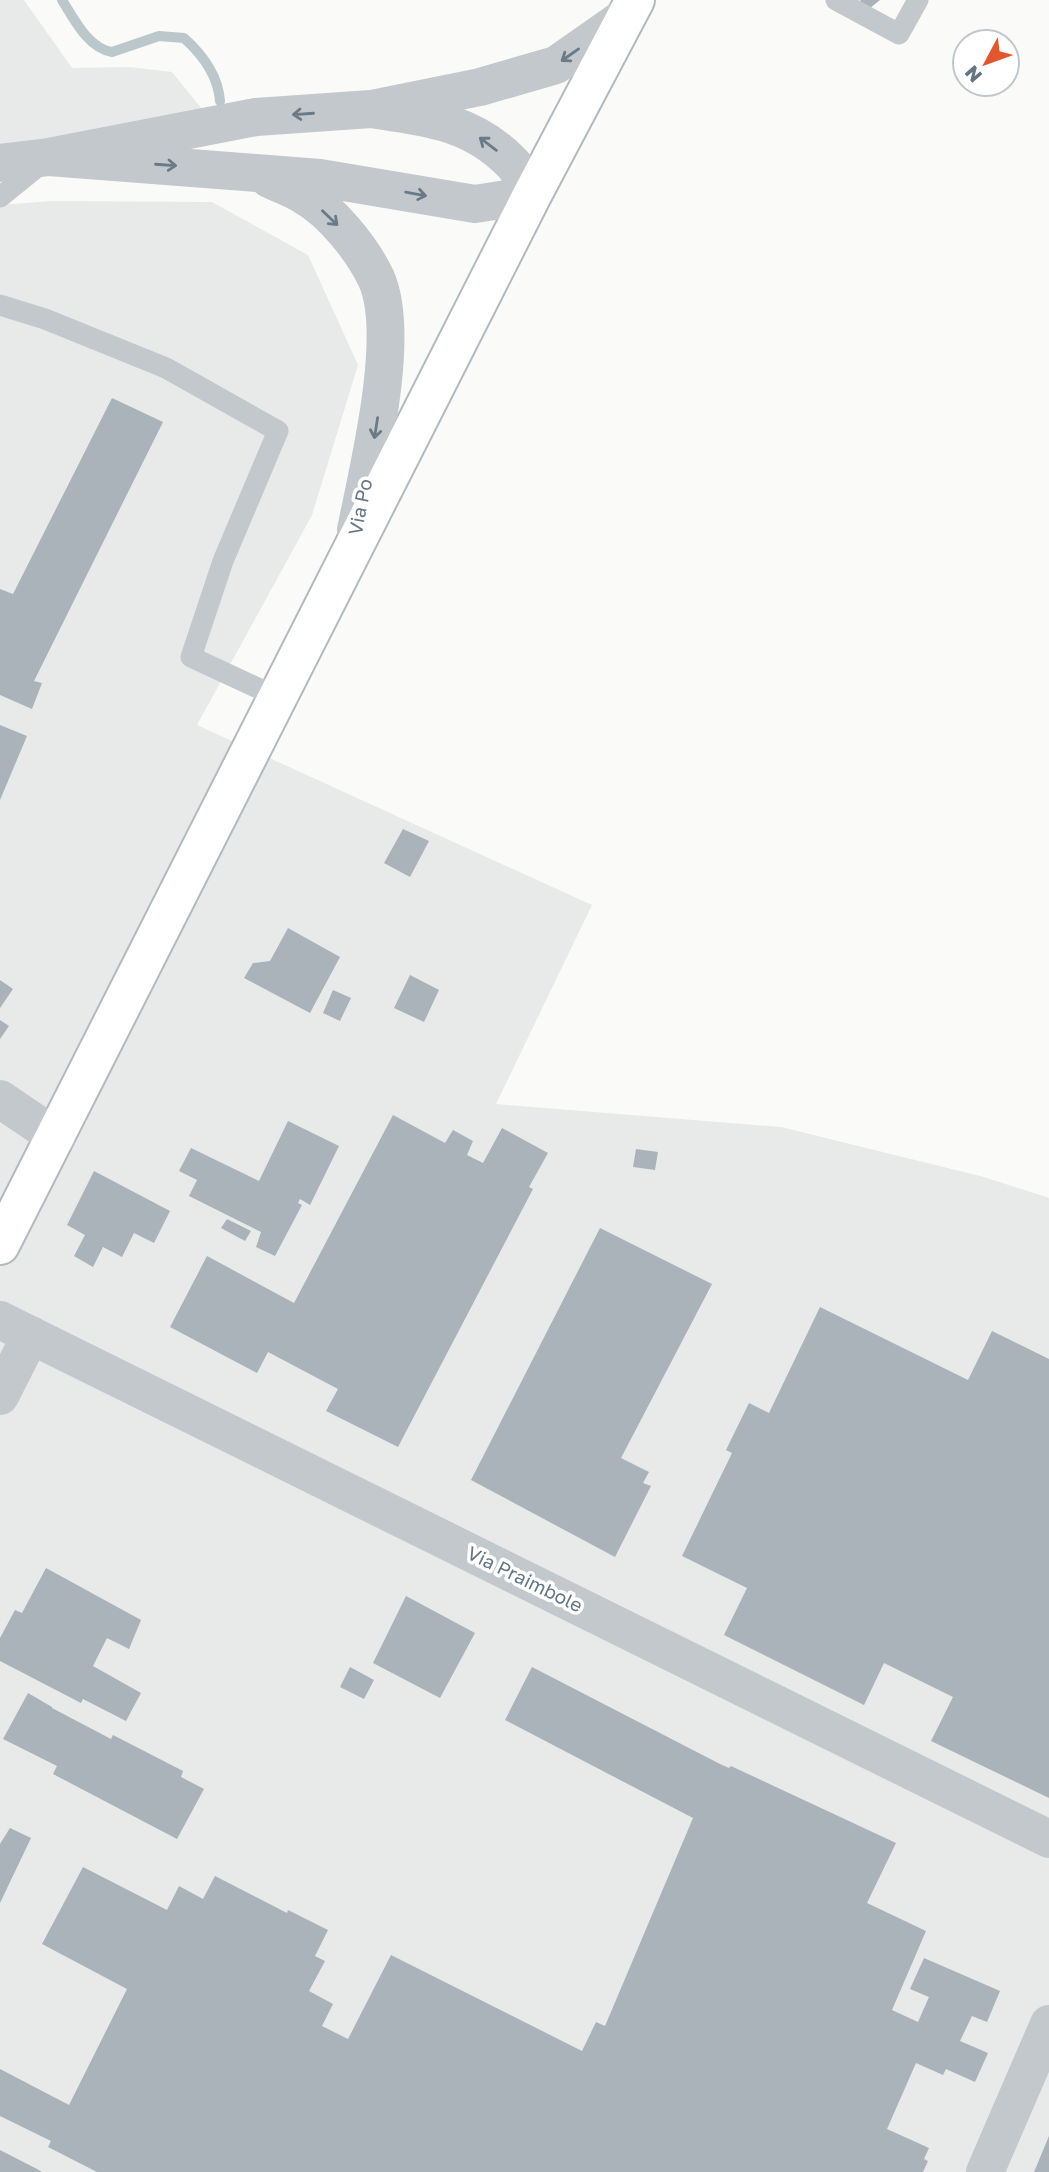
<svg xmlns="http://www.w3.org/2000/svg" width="1049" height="2172" font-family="'Golos Text',sans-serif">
<rect width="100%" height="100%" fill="#fafaf8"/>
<path fill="#e8e9e9" d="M0 0H24L72 68 129 67 172 72 202 109 0 150Z
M52 201 212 202 308 255 358 365 312 515 197 725 592 905 496 1104 781 1127 984 1177 1049 1198V2172H0V205Z"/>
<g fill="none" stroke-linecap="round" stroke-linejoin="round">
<path stroke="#bbc7cb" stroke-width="10" d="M62 0C74 19 88 48 112 52L159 36 184 38C203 55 218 75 220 101"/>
</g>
<path fill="#aab3b9" d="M861 0H880L865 12 857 3Z
M112 398 163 422 34 681 42 683 32 709 0 695V589L13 594Z
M0 725 27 736 0 800Z
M403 829 429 841 410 877 384 863Z
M288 928 340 957 310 1013 244 978 253 963 270 961Z
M410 975 439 990 424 1022 394 1008Z
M0 980 13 989 0 1008Z
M333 990 351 998 340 1021 323 1013Z
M0 1020 9 1026 0 1039Z
M393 1115 445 1143 453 1130 473 1141 467 1155 483 1163 502 1128 548 1153 529 1187 533 1189 398 1447 326 1411 338 1389 268 1352 257 1373 170 1327 207 1256 294 1303Z
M288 1121 339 1146 310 1205 300 1199 298 1203 302 1205 275 1256 256 1247 261 1232 189 1196 197 1180 179 1171 191 1148 259 1181Z
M636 1149 658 1152 655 1170 633 1167Z
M94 1171 170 1211 154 1243 134 1233 122 1257 103 1247 93 1267 74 1256 85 1235 67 1225Z
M227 1219 251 1231 245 1241 221 1228Z
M600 1228 712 1284 621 1458 649 1472 643 1483 651 1486 615 1557 471 1480Z
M820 1307 968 1380 992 1331 1049 1359V1798L931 1741 953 1697 884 1663 864 1705 724 1635 747 1588 682 1556 732 1453 726 1450 749 1403 769 1413Z
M46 1568 141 1620 129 1649 107 1638 93 1666 141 1693 126 1721 83 1699 81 1703 0 1661V1638L15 1610 22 1613Z
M406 1596 475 1633 440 1698 373 1663Z
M350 1667 374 1680 364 1699 340 1687Z
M532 1667 720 1764 729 1768 731 1766 896 1843 867 1903 926 1931 892 2010 918 2022 929 1997 910 1989 924 1958 1000 1991 987 2022 972 2016 960 2041 988 2053 975 2082 946 2069 943 2075 916 2063 887 2129 929 2148 924 2159 928 2161 923 2172H97L48 2147 51 2141 0 2116V2069L69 2105 127 1989 42 1944 83 1867 167 1910 179 1886 203 1899 215 1876 287 1913 288 1910 328 1930 315 1956 325 1961 309 1991 333 2004 322 2026 348 2039 391 1955 582 2051 596 2022 605 2026 693 1818 505 1720Z
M28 1693 52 1707V1708L111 1739 113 1735 183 1771 181 1777 204 1789 177 1839 53 1774 57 1766 3 1739Z
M10 1828 31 1838 0 1903V1844Z
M1049 2136V2172H1034Z
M0 2150 37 2169 42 2172H0Z"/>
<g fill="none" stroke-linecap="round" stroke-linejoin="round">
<defs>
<path id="secondary" d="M0 1245 532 195 635 0"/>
</defs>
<use href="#secondary" stroke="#b3babf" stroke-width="42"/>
<path stroke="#c3c8cc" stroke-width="21" d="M836 0 899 34 918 0
M0 197 42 163
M0 305 45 319 166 368 278 431 223 561 191 657 277 697"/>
<path stroke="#c3c8cc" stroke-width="38" d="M49 157 320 178 475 204 532 195C525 184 520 170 511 162 471 121 425 117 371 109
M0 163 49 157 256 117 371 109 480 87 556 65 626 16
M269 179C280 184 293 189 303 195 332 211 362 249 376 278 402 335 368 469 356 530
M0 1099 56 1137
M0 1320 1049 1839
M0 1396 31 1335
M985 2172 1049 2024"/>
<use href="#secondary" stroke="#fff" stroke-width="38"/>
</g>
<defs><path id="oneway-shaft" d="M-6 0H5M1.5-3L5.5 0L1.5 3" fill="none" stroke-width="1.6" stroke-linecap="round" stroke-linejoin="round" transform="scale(1.75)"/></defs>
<g stroke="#6a7a87">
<use href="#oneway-shaft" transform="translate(570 55) rotate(145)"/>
<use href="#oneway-shaft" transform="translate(303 114) rotate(176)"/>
<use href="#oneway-shaft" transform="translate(488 144) rotate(-143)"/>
<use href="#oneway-shaft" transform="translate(166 165) rotate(4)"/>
<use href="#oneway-shaft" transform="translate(416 194) rotate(10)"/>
<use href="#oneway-shaft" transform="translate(330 218) rotate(44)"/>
<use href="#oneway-shaft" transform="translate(376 428) rotate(99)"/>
</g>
<g text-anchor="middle" stroke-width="7" stroke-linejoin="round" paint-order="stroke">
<g font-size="19" fill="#657683" stroke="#fff">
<text transform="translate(360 507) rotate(-79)" y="7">Via Po</text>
<text transform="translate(525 1579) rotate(26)" y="7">Via Praimbole</text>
</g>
</g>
<g transform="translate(986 63) rotate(229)"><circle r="33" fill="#ffffff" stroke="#c1c8cd" stroke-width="2"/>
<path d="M0-5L12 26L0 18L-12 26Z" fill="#e4572e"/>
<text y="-10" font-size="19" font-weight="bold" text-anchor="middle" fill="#657683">N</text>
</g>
</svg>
